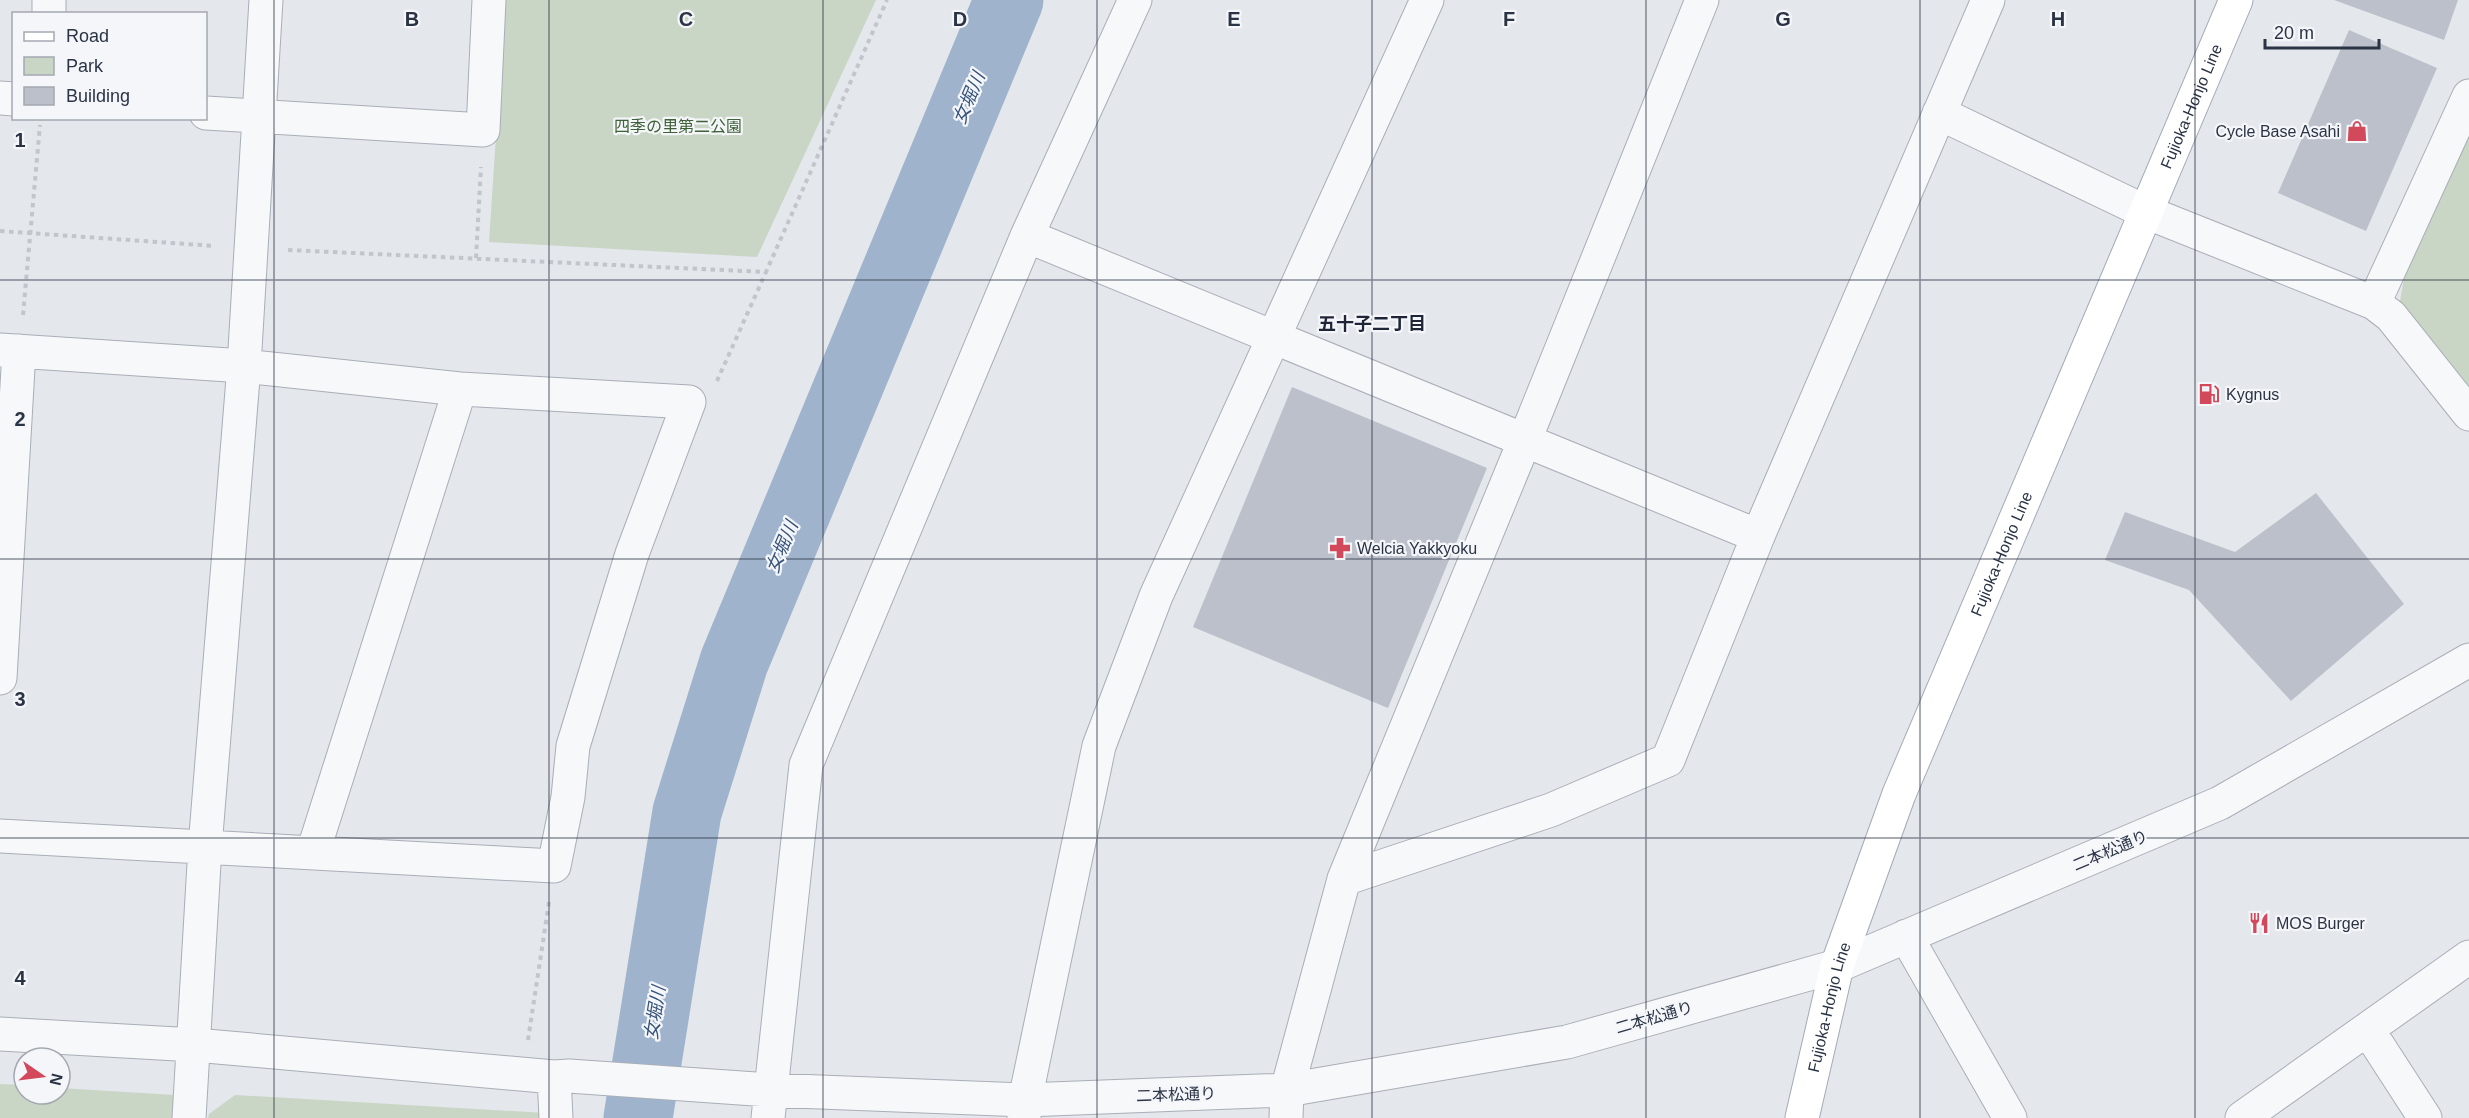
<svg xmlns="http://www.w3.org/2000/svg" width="2469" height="1118" font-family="Helvetica,'Noto Sans JP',sans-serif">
<rect width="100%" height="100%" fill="#e4e7ec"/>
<path fill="#c9d6c5" d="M505 0H876L757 257 489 242Z
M2469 124V388L2399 306 2405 274Z
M0 1084 24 1085V1094H60V1088L175 1095 173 1118H0Z
M235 1095 545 1113V1118H208L209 1114Z"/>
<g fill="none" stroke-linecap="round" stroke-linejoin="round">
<path stroke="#9fb4cc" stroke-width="69" d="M638 1118 687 812 734 662 1009 0"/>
</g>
<path fill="#bbc0ca" d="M2334 0H2458L2444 40Z
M2349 30 2437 68 2366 231 2278 193Z
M1292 387 1487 468 1388 708 1193 627Z
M2316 493 2404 604 2291 701 2189 590 2105 560 2125 512 2235 552Z"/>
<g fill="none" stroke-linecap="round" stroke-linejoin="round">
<defs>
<path id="minor" d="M49 14V0
M0 98 14 99
M206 113 483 130 489 0
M1939 113 2146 212 2374 303 2391 316 2469 414
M1027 236 1758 536
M2374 303 2469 96
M0 350 244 366 460 389 689 402 632 554 573 746 568 797 554 866 0 836
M0 678 19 351
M313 852 460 389
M1344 879 1551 810 1668 760 1758 536 1988 0
M1906 936 2010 1118
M2368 1030 2425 1118
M0 1034 195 1045 554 1077 569 1076 769 1090 1025 1100 1287 1090 1567 1042 1837 966 2220 803 2469 660
M554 1077 556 1118
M189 1118 205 847 244 366 266 0
M768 1118 806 765 1027 236 1135 0
M1024 1118 1025 1100 1099 746 1156 596 1427 0
M1286 1118 1287 1090 1344 879 1524 442 1702 0
M2242 1118 2469 957"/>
<g id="major">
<path id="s1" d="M1802 1118 1837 966 1899 794 2236 0"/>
</g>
</defs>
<use href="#minor" stroke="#a9aeb7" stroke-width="35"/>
<use href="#major" stroke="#a3abb8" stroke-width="35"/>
<path stroke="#c2c5cb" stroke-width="4" stroke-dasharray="4.5 4.5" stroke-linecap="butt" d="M0 231 215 246
M288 250 766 272 887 0
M476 258 481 167
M23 315 40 125
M717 381 766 272
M528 1040 549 902"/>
<use href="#minor" stroke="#f7f8fa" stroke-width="33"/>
<use href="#major" stroke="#fff" stroke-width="33"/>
</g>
<path fill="none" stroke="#2b3445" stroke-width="1.5" stroke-opacity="0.55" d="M274 0V1118M549 0V1118M823 0V1118M1097 0V1118M1372 0V1118M1646 0V1118M1920 0V1118M2195 0V1118M0 280H2469M0 559H2469M0 838H2469"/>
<defs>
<symbol id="shop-bare" viewBox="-9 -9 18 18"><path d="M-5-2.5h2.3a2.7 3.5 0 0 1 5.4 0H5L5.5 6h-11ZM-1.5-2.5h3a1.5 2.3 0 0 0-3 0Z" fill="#d1495b" stroke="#f4f6f9" stroke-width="2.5" paint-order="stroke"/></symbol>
<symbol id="fuel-bare" viewBox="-9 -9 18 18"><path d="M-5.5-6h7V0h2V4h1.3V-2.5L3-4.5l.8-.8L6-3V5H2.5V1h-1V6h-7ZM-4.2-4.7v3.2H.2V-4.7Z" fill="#d1495b" stroke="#f4f6f9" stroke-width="2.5" paint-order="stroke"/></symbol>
<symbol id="pharmacy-bare" viewBox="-9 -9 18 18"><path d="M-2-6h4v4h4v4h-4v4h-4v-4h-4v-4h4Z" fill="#d1495b" stroke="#f4f6f9" stroke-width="2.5" paint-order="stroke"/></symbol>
<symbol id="restaurant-bare" viewBox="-9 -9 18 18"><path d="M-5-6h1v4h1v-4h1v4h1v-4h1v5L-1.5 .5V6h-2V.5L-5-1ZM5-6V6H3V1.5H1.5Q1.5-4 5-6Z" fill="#d1495b" stroke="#f4f6f9" stroke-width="2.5" paint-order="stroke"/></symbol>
</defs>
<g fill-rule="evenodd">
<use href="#shop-bare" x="2342" y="116" width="30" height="30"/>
<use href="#fuel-bare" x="2194" y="379" width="30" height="30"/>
<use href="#pharmacy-bare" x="1325" y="533" width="30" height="30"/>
<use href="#restaurant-bare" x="2244" y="908" width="30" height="30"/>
</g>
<g text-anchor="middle" stroke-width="4.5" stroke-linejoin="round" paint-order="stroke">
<g font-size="16" fill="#2b3445" stroke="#f4f6f9">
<text dy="6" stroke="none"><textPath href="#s1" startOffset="1086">Fujioka-Honjo Line</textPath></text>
<text dy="6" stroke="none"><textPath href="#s1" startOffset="600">Fujioka-Honjo Line</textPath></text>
<text transform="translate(2110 850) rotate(-23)" y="6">二本松通り</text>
<text dy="6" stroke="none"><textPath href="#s1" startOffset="114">Fujioka-Honjo Line</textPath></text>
<text transform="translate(1654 1017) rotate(-16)" y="6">二本松通り</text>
<text transform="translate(1176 1094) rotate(-2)" y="6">二本松通り</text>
</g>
<g font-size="16" fill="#3f6138" stroke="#f4f6f9">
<text x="678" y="132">四季の里第二公園</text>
</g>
<g font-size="16" fill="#2b3445" stroke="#f4f6f9" text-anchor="start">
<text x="2340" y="137" text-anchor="end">Cycle Base Asahi</text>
<text x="2226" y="400">Kygnus</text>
<text x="1357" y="554">Welcia Yakkyoku</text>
<text x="2276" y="929">MOS Burger</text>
</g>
<g font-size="18" font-style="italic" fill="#34527a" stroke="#f4f6f9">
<text transform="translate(969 98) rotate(-67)" y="6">女堀川</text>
<text transform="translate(782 547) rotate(-67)" y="6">女堀川</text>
<text transform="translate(655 1013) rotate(-81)" y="6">女堀川</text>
</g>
<g font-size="18" font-weight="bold" fill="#1d2536" stroke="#f4f6f9">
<text x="1372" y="330">五十子二丁目</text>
</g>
</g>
<g font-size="20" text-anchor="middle" font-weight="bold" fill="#2b3445" stroke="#f4f6f9" stroke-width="4.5" stroke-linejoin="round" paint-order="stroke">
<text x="412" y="26">B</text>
<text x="686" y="26">C</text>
<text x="960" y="26">D</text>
<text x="1234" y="26">E</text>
<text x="1509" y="26">F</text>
<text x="1783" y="26">G</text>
<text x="2058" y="26">H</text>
<text x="20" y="147">1</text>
<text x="20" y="426">2</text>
<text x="20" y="706">3</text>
<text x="20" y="985">4</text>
</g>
<rect x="12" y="12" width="195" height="108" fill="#f4f6f9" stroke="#a4a8b1" stroke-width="1.5"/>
<rect x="24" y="32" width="30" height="9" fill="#ffffff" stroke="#a4a8b1" stroke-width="1.5"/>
<text x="66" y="42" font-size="18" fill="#2b3445">Road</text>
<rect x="24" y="57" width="30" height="18" fill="#c9d6c5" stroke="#a4a8b1" stroke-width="1.5"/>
<text x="66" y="72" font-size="18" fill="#2b3445">Park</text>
<rect x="24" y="87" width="30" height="18" fill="#bbc0ca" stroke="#a4a8b1" stroke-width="1.5"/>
<text x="66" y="102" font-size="18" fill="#2b3445">Building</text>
<g transform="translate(42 1076) rotate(104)"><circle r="28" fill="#f4f6f9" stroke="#a4a8b1" stroke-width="1.5"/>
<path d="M0-4.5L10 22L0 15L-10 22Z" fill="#d1495b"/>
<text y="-9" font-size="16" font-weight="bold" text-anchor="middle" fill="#2b3445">N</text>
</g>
<path d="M2265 39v9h114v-9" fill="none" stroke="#2b3445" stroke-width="3"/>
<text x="2274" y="39" font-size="18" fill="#2b3445" stroke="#f4f6f9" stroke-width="4.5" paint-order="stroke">20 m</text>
</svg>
